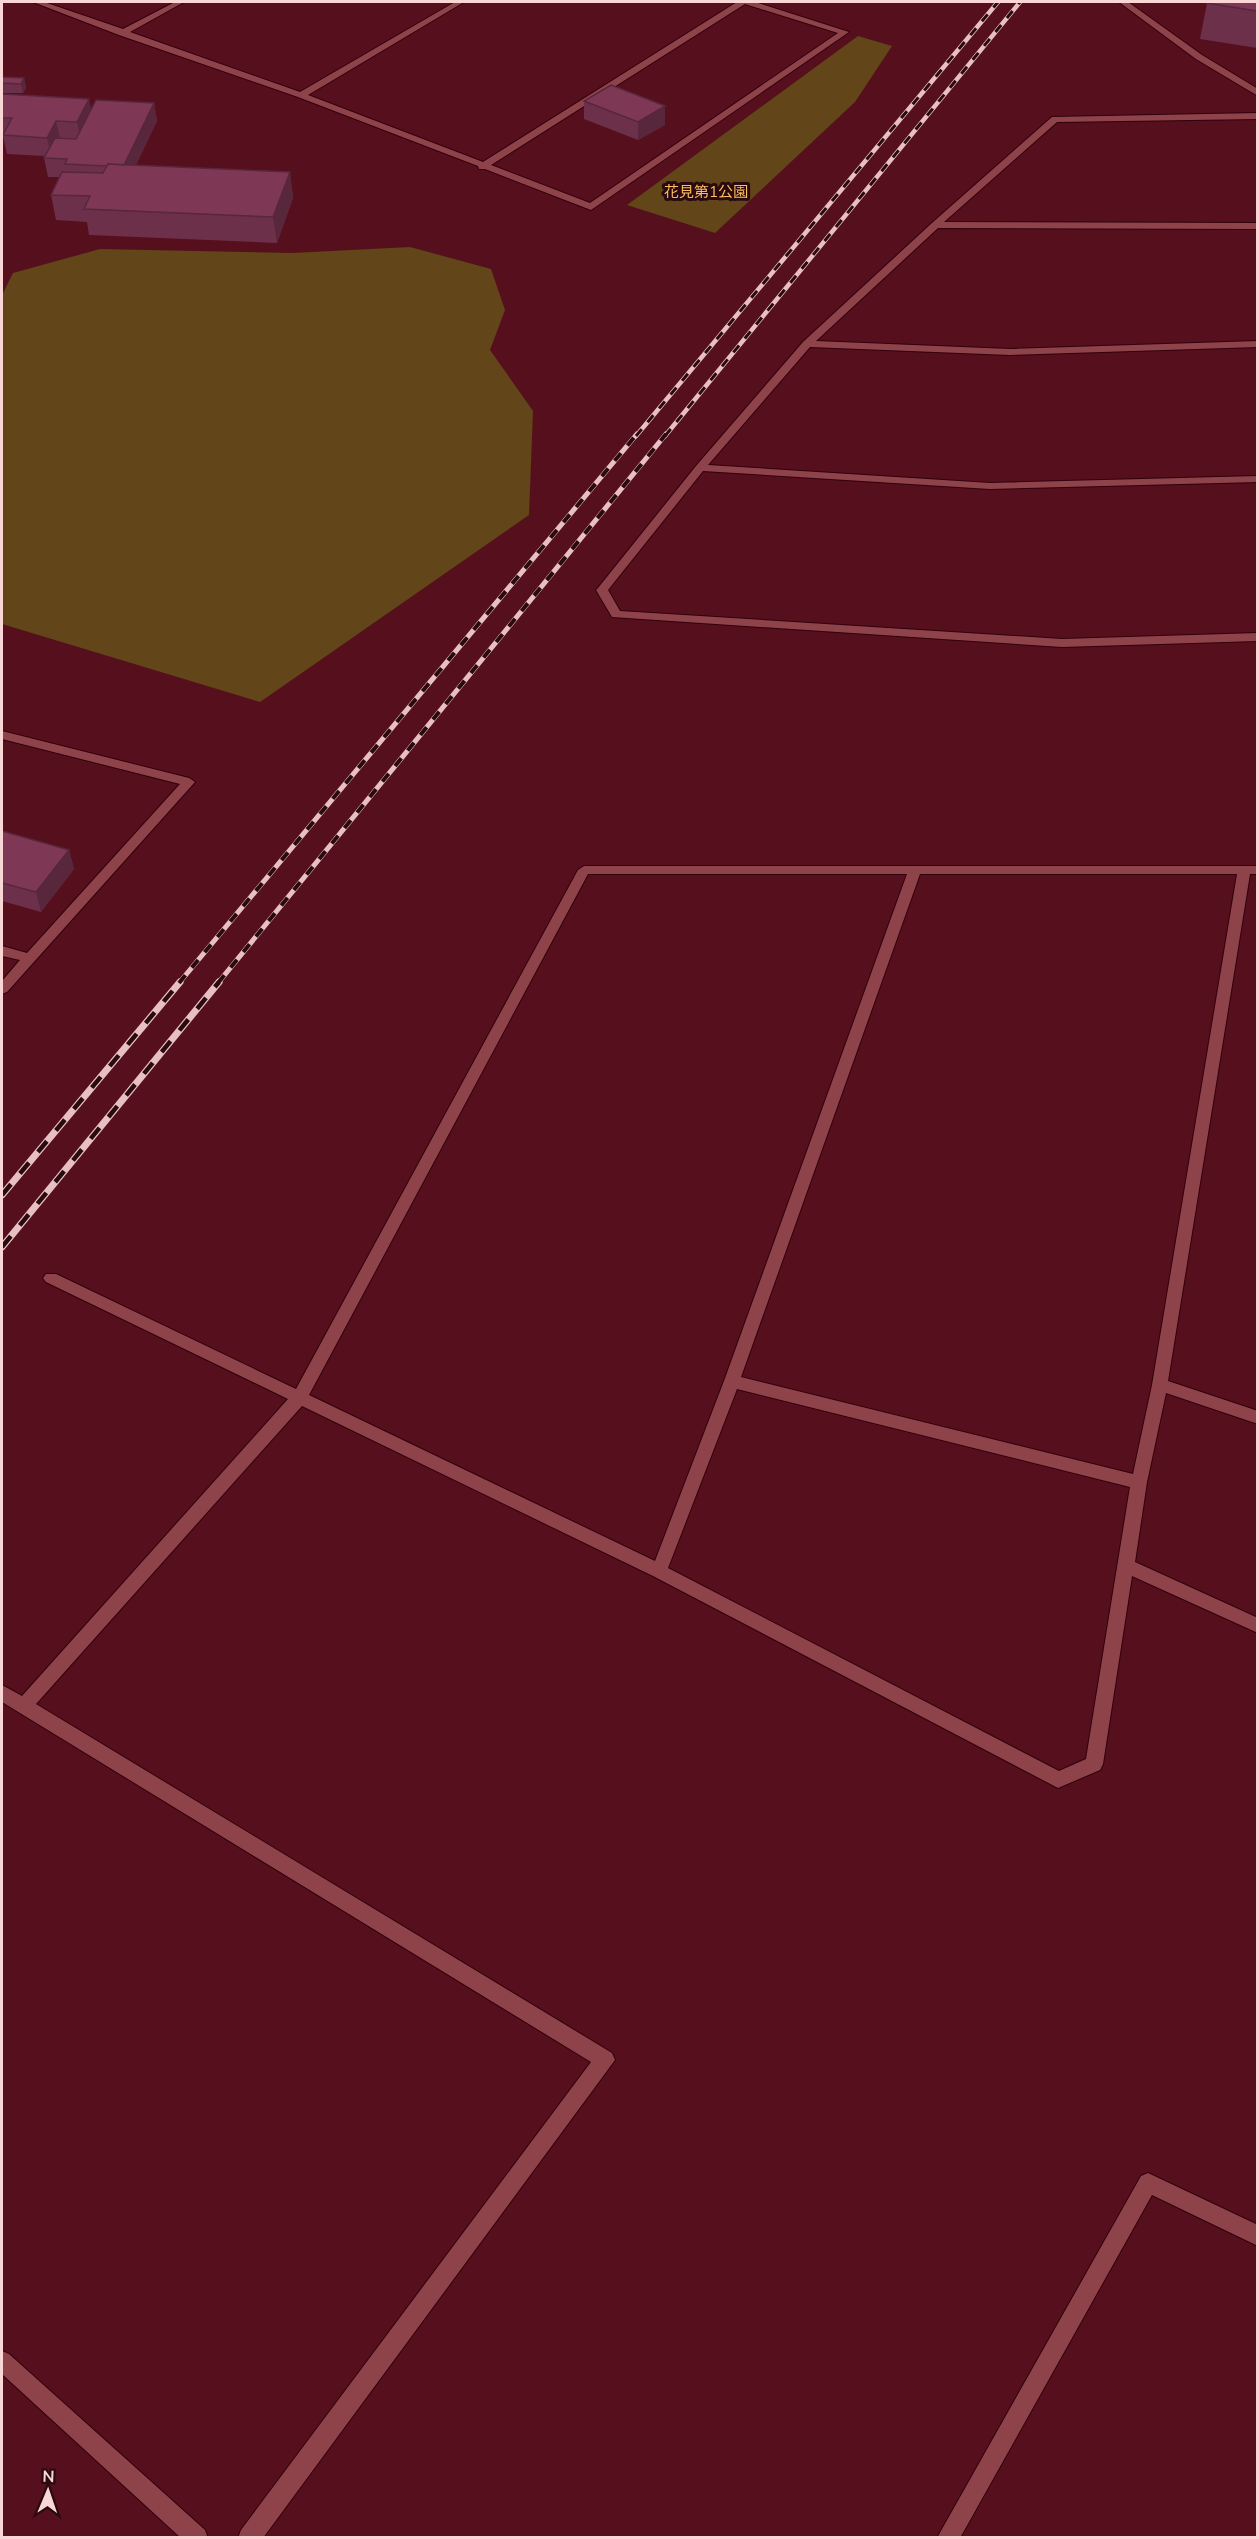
<svg xmlns="http://www.w3.org/2000/svg" width="1259" height="2539" font-family="Mulish,'Noto Sans JP',sans-serif">
<rect width="100%" height="100%" fill="#560f1d"/>
<path fill="#624518" d="M858 36 892 46 855 102 715 233 627 205Z
M410 247 491 269 505 310 490 350 533 411 529 515 260 702 2 624V295L13 273 100 249 292 253Z"/>
<g fill="none" stroke-linecap="round" stroke-linejoin="round">
<defs>
<path id="street" d="M33 2H44L123 29 175 2H184L130 32 300 92 455 2H464L308 95 483 162 737 2H755L849 32 591 210 485 169H479L478 166 298 97 119 35ZM745 4 838 33 590 203 491 165Z
M1119 2H1128L1202 55 1258 89V96L1196 59Z
M1258 113V119L1057 122 944 222 1258 223V229L938 228 816 341 1010 349 1258 341V347L1010 355 810 347 708 465 990 483 1258 476V482L990 489 703 471 608 590 620 611 1062 639 1258 633V641L1062 647 612 617 596 590 598 588 696 466 803 342 932 223 1052 117Z
M2 731 189 778 195 782 7 992 2 994V981L20 960 2 956V946L27 953 180 784 2 739Z
M584 866H1258V874H1250L1168 1381 1258 1411V1424L1166 1393 1147 1482 1135 1562 1258 1618V1633L1132 1576 1103 1764 1100 1770 1058 1788 653 1576 302 1406 36 1704 612 2053 615 2060 263 2538H238L241 2530 591 2062 2 1702V1685L22 1696 288 1399 46 1282 43 1278 46 1274H56L296 1389 578 870ZM588 874H907L724 1381 655 1561 309 1395ZM920 874H1237L1152 1385 1133 1474 741 1377ZM737 1389 1130 1487 1086 1759 1059 1771 668 1568Z
M1148 2173 1258 2225V2246L1152 2195 960 2538H937L1141 2176Z
M2 2351 9 2354 205 2530 208 2538H181L2 2374Z"/>
</defs>
<use href="#street" stroke="#32000a" stroke-width="2"/>
<use href="#street" fill="#8e434b" fill-rule="evenodd"/>
<defs>
<path id="rail-far2" d="M636 436 998 2
M665 436 1020 2"/>
<path id="rail-far1" d="M179 983 637 434
M218 983 666 434"/>
<path id="rail" d="M2 1195 180 982
M2 1247 219 982"/>
</defs>
<use href="#rail-far2" stroke="#e8c0c2" stroke-width="4.5"/>
<use href="#rail-far1" stroke="#e8c0c2" stroke-width="5"/>
<use href="#rail" stroke="#e8c0c2" stroke-width="7"/>
<use href="#rail-far2" stroke="#290b0f" stroke-width="3" stroke-dasharray="9" stroke-linecap="butt"/>
<use href="#rail-far1" stroke="#290b0f" stroke-width="4" stroke-dasharray="10" stroke-linecap="butt"/>
<use href="#rail" stroke="#290b0f" stroke-width="4.5" stroke-dasharray="14" stroke-linecap="butt"/>
</g>
<path fill="#6c304a" d="M1257 2V48L1200 39 1207 3Z
M2 77 24 78 26 88 23 93H3V95L91 109 154 103 157 121 136 165 290 172 293 198 277 243 89 235 87 222 56 220 51 195 60 177H48L44 158 45 156 7 154 3 136H2Z
M584 101 665 106V125L638 140 584 119Z
M2 831 69 850 74 869 41 912 2 901Z"/>
<path fill="#58273c" d="M24 78 26 88 23 93 21 84Z
M89 99 93 117 81 140 77 122Z
M154 103 157 121 126 186 123 167Z
M665 106V125L638 140V122Z
M56 121 60 139 51 156 47 138Z
M290 172 293 198 277 243 273 217Z
M69 850 74 869 41 912 36 892Z"/>
<path fill="#7e3856" stroke="#58273c" stroke-width="1.5" d="M1208 2H1257V11L1207 3Z
M2 77 24 78 21 84 2 83Z
M611 85 665 106 638 122 584 101Z
M2 94 89 99 77 122 56 121 47 138 3 135 12 118H2Z
M96 100 154 103 124 165 108 164 107 166 65 164 67 159 44 158 55 138 76 139Z
M108 164 290 172 273 217 84 209 90 196 51 195 62 172 103 173Z
M2 831 69 850 36 892 2 883Z"/>
<g text-anchor="middle" stroke-width="6" stroke-linejoin="round" paint-order="stroke">
<g font-size="15" fill="#fdbd5f" stroke="#290b0f">
<text x="706" y="197">花見第1公園</text>
</g>
</g>
<rect width="1259" height="2539" fill="none" stroke="#fad6d7" stroke-width="6"/>
<g transform="translate(48 2491) rotate(2)" stroke="#290b0f" stroke-width="4.5" paint-order="stroke">
<path d="M0-4.5L10 22L0 15L-10 22Z" fill="#fad6d7"/>
<text y="-9" font-size="16" font-weight="bold" text-anchor="middle" fill="#fad6d7">N</text>
</g>
</svg>
